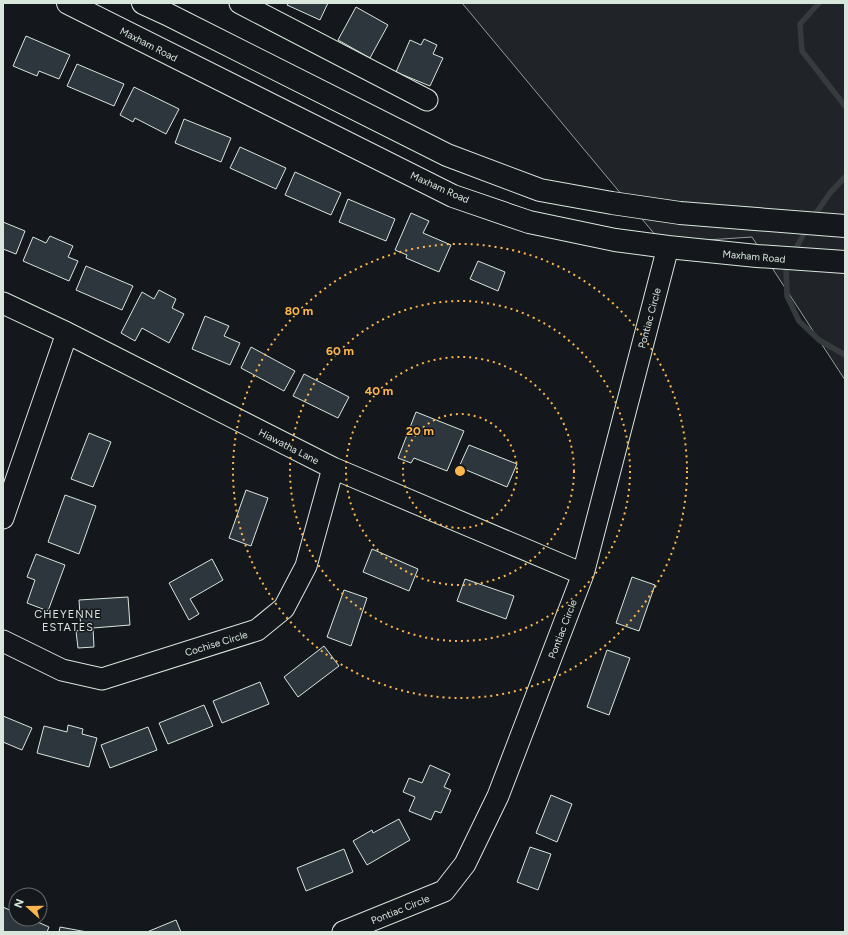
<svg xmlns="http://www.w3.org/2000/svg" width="848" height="935" font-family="Figtree,sans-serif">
<rect width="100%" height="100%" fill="#14181c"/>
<path fill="#202428" stroke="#939e99" d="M462 3H845V380L752 237 662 243Z"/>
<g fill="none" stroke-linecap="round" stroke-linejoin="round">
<path stroke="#363b3e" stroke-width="5.5" d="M819 3 800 24 802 51 845 106
M812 219 830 193 845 177
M793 254 807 228
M788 263 786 268 787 296 799 321 819 340 845 355"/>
</g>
<path fill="#2c363c" stroke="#d8e6dc" d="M288 3H328L320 20 287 5Z
M356 7 388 25 370 58 338 40Z
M26 36 70 55 59 79 39 71 37 76 13 66Z
M424 39 437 45 433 54 443 58 430 86 396 72 410 40 421 45Z
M77 64 124 84 114 106 67 86Z
M134 87 179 109 166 134 135 118 133 122 120 115Z
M184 119 231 138 221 162 175 143Z
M240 147 286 168 276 189 230 168Z
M295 172 341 193 331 215 285 195Z
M348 199 395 219 386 241 339 222Z
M411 213 429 221 423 233 451 245 439 272 406 258 407 255 395 250Z
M3 222 25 231 16 254 3 249Z
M50 236 73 246 68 257 78 261 69 281 23 261 33 237 46 243Z
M478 261 505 272 498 291 470 279Z
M86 266 133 286 122 310 76 290Z
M159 290 176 299 172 308 184 314 169 343 142 328 135 341 121 333 142 292 154 299Z
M205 316 229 326 224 336 240 343 230 365 192 349Z
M251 347 295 371 284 391 241 368Z
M304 374 349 397 338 418 293 396Z
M416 412 464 431 447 471 414 458 411 463 398 458Z
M89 433 111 442 93 487 71 479Z
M469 445 517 464 507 487 459 467Z
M246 490 268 498 251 546 229 538Z
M65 495 96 506 79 554 48 542Z
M372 549 418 569 409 591 363 572Z
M36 554 65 565 48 611 27 603 35 580 27 577Z
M212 559 223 580 190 599 199 614 189 620 169 583Z
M632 577 655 585 639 631 616 623Z
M465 579 514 596 506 619 457 601Z
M344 590 367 598 351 646 327 637Z
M128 597 130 625 93 628 94 647 78 648 76 631 81 630 79 600Z
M324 646 339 666 298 697 284 677Z
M607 650 630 658 609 715 587 707Z
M260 682 269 704 222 723 213 701Z
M204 705 213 726 168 744 159 723Z
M3 716 32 728 22 750 3 742Z
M68 725 83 729 82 734 97 738 89 767 37 753 44 726 67 732Z
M148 727 157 750 110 768 101 745Z
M430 765 450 774 444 787 451 790 441 813 435 811 431 820 409 811 415 797 403 792 409 778 422 783Z
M551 795 572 804 557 842 536 833Z
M399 819 410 840 367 865 353 841 372 830 373 833Z
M530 847 551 854 538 890 517 882Z
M344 849 353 872 306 891 297 868Z
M3 907 16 913V919H31L49 927 47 932H3Z
M176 920 181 932H147Z
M60 927 87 932H59Z"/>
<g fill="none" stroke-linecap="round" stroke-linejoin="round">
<defs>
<path id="minor" d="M240 3 427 100
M3 303 67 333 333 468 583 574
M3 518 67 333
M3 641 62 670 102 679 257 630 284 608 306 566 333 468
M343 932 444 891 465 864 498 796 583 574 668 247"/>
<path id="major" d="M68 3 453 196 529 222 615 240 668 247 757 256 845 262
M143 3 167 14 447 155 540 190 612 203 680 213 845 226"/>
</defs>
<use href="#minor" stroke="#d8e6dc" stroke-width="23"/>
<use href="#major" stroke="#d8e6dc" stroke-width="24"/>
<use href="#minor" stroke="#14181c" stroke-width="21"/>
<use href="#major" stroke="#14181c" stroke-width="22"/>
</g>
<g fill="none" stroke="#ffb74d" stroke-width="2" stroke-dasharray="2 4">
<circle cx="460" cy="471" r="57"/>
<circle cx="460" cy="471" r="114"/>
<circle cx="460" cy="471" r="170"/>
<circle cx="460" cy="471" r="227"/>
</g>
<g text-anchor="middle" stroke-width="3" stroke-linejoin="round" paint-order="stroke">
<g font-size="10" fill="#d8e6dc" stroke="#14181c">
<text transform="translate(149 44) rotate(27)" y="4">Maxham Road</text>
<text transform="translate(440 187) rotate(24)" y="4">Maxham Road</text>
<text transform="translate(754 256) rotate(5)" y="4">Maxham Road</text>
<text transform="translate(649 318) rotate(-75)" y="4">Pontiac Circle</text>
<text transform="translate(289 446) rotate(27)" y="4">Hiawatha Lane</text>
<text transform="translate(562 629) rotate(-69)" y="4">Pontiac Circle</text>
<text transform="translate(216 643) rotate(-17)" y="4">Cochise Circle</text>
<text transform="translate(400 909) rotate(-22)" y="4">Pontiac Circle</text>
</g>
<g font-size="11" letter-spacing="1" fill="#d8e6dc" stroke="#14181c">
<text x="68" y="618">CHEYENNE<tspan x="68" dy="13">ESTATES</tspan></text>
</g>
</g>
<circle cx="460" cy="471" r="6" fill="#ffb74d" stroke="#14181c" stroke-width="2"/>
<g font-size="12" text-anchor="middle" font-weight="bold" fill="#ffb74d" stroke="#14181c" stroke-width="3" stroke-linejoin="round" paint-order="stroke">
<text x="299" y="315">80 m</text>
<text x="340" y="355">60 m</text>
<text x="379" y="395">40 m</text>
<text x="420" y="435">20 m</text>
</g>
<rect width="848" height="935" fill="none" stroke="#d8e6dc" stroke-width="8"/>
<g transform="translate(28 907) rotate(291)"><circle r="19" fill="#14181c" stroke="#626a69"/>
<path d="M0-3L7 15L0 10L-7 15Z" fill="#ffb74d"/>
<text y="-6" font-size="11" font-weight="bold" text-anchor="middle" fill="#d8e6dc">N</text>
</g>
</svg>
